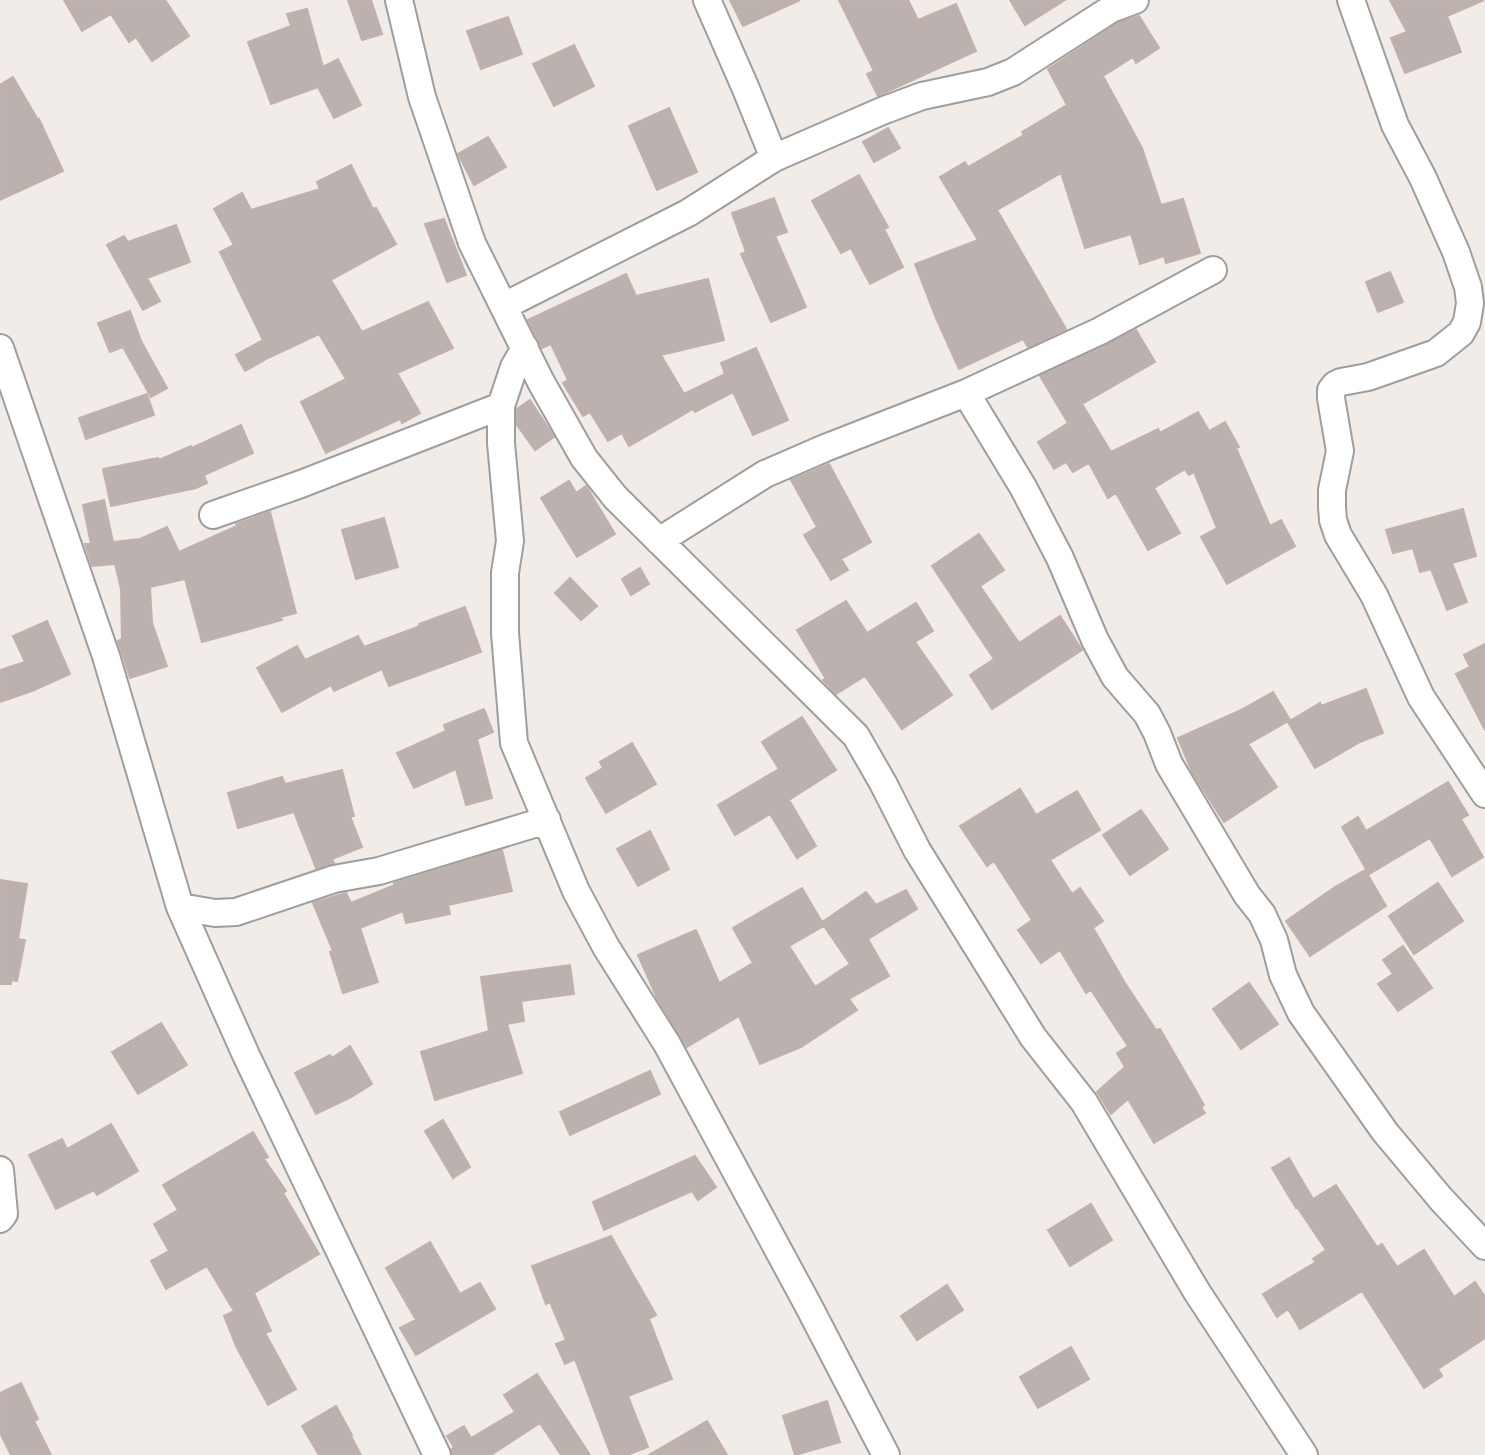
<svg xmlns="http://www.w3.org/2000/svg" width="1485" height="1455" font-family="Barlow,sans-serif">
<rect width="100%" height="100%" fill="#f1ece8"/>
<path fill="#bbb1ae" stroke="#c2b0ab" stroke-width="2" fill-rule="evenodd" d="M64 0H165L189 36 152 61 136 37 129 42 111 14 82 31Z
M348 0H371L382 34 362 40Z
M730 0H800L743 26Z
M839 0H908L918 20 956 4 976 51 878 96 867 74 874 71Z
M1010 0H1065L1025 25Z
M1390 0H1484L1447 16 1461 52 1405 73 1391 38 1407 32Z
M307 9 323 67 338 59 361 105 334 118 318 87 271 104 248 42 291 26 287 14Z
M1139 16 1159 48 1136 63 1133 57 1103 76 1142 148 1161 205 1183 199 1200 253 1166 263 1164 256 1140 264 1131 234 1085 248 1061 173 997 210 1066 329 1028 347 1023 339 959 369 936 318 915 264 978 240 940 177 965 162 968 167 1024 135 1022 132 1067 105 1048 69 1118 23Z
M508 17 522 54 481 69 467 31Z
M574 45 594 86 554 106 533 64Z
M13 77 38 120 39 119 63 171 0 200V85Z
M669 108 697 172 657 190 629 126Z
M888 128 900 148 874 162 863 142Z
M488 137 506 167 474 185 458 154Z
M351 165 373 209 376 208 396 244 331 280 362 332 428 302 453 348 397 373 420 413 402 423 400 419 326 453 301 402 346 379 319 334 268 358 245 371 236 355 263 340 220 252 234 245 214 209 242 193 251 210 320 189 317 182Z
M859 175 888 227 884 229 903 267 870 284 851 248 841 253 812 201Z
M774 198 787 232 775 236 806 307 771 322 741 254 746 252 732 213Z
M444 219 466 275 447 282 425 224Z
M176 225 190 262 147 278 160 301 143 310 107 245 124 236 128 242Z
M1390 272 1403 302 1378 312 1366 282Z
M626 274 636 296 708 279 724 340 661 355 684 394 725 374 721 363 756 348 788 420 753 435 733 392 695 412 693 409 629 446 622 433 608 441 590 412 583 416 563 383 568 380 551 344 542 348 528 320Z
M130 311 141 341 167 388 151 397 123 347 110 352 98 323Z
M1136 330 1155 362 1082 404 1111 452 1158 429 1160 433 1198 412 1209 431 1225 422 1239 447 1236 448 1270 526 1281 520 1295 546 1227 584 1201 537 1217 528 1194 472 1189 475 1185 469 1154 488 1180 533 1148 550 1116 493 1108 498 1089 463 1073 472 1066 462 1054 469 1038 442 1068 423 1040 376Z
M147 394 154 415 86 439 79 418Z
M530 400 554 437 535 450 517 425V409Z
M241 425 253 453 204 475 207 483 196 488 111 506 103 469 158 458 159 460 191 446 192 448Z
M829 464 871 542 841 559 848 570 831 580 804 535 817 527 791 480Z
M569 481 576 493 586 486 615 534 577 557 541 498Z
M104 500 113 542 140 539 167 527 179 552 237 526 236 524 270 512 296 613 280 617 282 620 202 642 185 579 150 587 152 623 167 666 130 678 118 641 122 639 121 589 115 564 92 566 85 544H91L83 505Z
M1463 509 1476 556 1452 563 1467 602 1447 610 1431 569 1420 572 1413 548 1393 553 1386 530Z
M384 518 398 567 356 579 342 530Z
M979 534 1004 570 980 586 1019 643 1060 616 1082 650 992 709 970 675 994 659 932 566Z
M640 568 649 584 631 595 622 579Z
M570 578 597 606 581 620 555 593Z
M846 601 867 633 916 603 933 631 915 642 952 695 902 729 865 676 836 694 823 680 826 679 797 630Z
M465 607 481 652 389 686 382 669 334 691 331 685 282 712 257 668 297 646 305 660 358 636 364 647 420 626 419 624Z
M47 621 70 674 32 691 0 702V670L25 662 13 636Z
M1485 644V730L1456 674 1470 667 1464 655Z
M1366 689 1383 733 1360 742 1315 768 1288 722 1320 703 1321 706Z
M1273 692 1290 720 1248 744 1277 787 1224 822 1192 772 1178 738 1239 711Z
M484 709 493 732 477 739 492 798 466 805 456 769 414 788 397 753 446 731 444 725Z
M802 717 836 770 789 800 816 846 797 858 770 814 735 835 718 805 779 769 762 742Z
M632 743 656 784 606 813 586 778 603 768 600 762Z
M342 770 354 816H350L362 847 332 859 334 863 316 868 294 812 238 828 228 793 282 777 285 784Z
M1448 782 1468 815 1461 819 1483 857 1452 876 1430 838 1369 874 1342 827 1358 817 1366 831Z
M1020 789 1036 815 1077 791 1100 830 1050 860 1072 894 1080 888 1103 921 1093 928 1125 983 1156 1030 1160 1029 1204 1105 1201 1107 1205 1113 1154 1143 1128 1099 1111 1114 1097 1092 1125 1067 1117 1053 1128 1046 1091 990 1086 993 1060 950 1041 963 1018 930 1032 920 994 861 987 866 960 826Z
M1141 810 1168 849 1130 875 1103 835Z
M650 831 669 869 638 886 617 849Z
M502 850 512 891 448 905 450 914 406 923 403 911 360 928 378 982 343 993 330 952 333 951 313 903 346 893 351 903 395 885 394 883Z
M1365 870 1386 906 1310 956 1286 921 1335 887Z
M0 880 27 884 18 939 25 940 17 981 11 980V984H0Z
M1438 883 1463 921 1414 954 1389 916Z
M802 888 822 922 866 892 876 905 906 890 917 909 868 939 889 976 849 999 857 1010 801 1047 760 1064 739 1016 687 1047 657 998 638 955 696 930 719 983 753 963 733 928ZM824 926 850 964 815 987 789 946Z
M1403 946 1432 988 1398 1011 1378 984 1393 974 1383 960Z
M570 965 574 994 521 1001 524 1021 507 1024 522 1073 435 1100 421 1052 489 1031 481 977Z
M1249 983 1278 1024 1241 1049 1213 1009Z
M161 1023 187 1065 138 1094 112 1052Z
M350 1046 372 1084 351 1097 316 1114 295 1073 330 1055 332 1058Z
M650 1071 660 1094 570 1135 560 1112Z
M443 1120 470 1167 453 1178 425 1131Z
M111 1124 138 1171 97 1195 94 1190 56 1209 29 1155 62 1139 67 1149Z
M253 1132 268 1157 264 1159 286 1191 283 1193 319 1254 254 1293 271 1331 265 1333 296 1389 268 1405 237 1348 224 1316 234 1311 207 1266 166 1289 151 1261 169 1251 154 1224 178 1210 163 1185Z
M695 1156 716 1187 698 1200 692 1191 604 1230 593 1202Z
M1289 1158 1313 1199 1336 1185 1377 1247 1382 1244 1397 1267 1424 1250 1454 1297 1475 1282 1485 1297V1338L1438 1369 1442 1376 1424 1388 1362 1291 1300 1329 1288 1309 1277 1317 1263 1294 1316 1262 1313 1259 1326 1250 1297 1207 1296 1208 1272 1168Z
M1091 1204 1112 1240 1070 1266 1048 1230Z
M611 1236 656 1315 649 1319 672 1379 628 1396 648 1447 627 1455H611L575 1359 565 1364 556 1344 566 1340 550 1302 546 1304 532 1266Z
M430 1242 460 1294 480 1283 495 1309 416 1355 400 1328 416 1320 386 1268Z
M947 1285 963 1310 917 1340 901 1316Z
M1071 1347 1089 1379 1038 1408 1020 1377Z
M537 1374 590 1455H561L540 1423 491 1455H453L452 1449 454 1447 447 1436 464 1426 471 1438 515 1412 504 1395Z
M21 1383 38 1419 34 1421 51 1455H11L0 1433V1393Z
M827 1401 840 1442 795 1455 783 1416Z
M336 1406 352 1435 351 1436 361 1455H319L302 1426Z
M707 1421 727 1455H649Z"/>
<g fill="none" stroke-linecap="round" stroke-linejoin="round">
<defs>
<path id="minor" d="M399 0 422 97 472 243 541 382 584 458 615 497 856 736 883 783 917 850 1033 1037 1084 1102 1197 1292 1304 1455
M1351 0 1395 125 1423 178 1456 252 1468 287 1470 303 1467 322 1461 333 1436 353 1368 377 1341 382 1335 385 1331 390V398L1340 451 1332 490V507L1333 520 1338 535 1374 595 1421 697 1485 794
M774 158 882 111 922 96 988 82 1013 72 1111 9 1135 0
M504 306 688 213 774 158 746 89 707 0
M0 348 106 656 180 907 246 1055 437 1455
M525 348 514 367 501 406V443L510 541 505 573V633L514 743 576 891 606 947 667 1044 808 1305 886 1455
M966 393 1023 487 1060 558 1095 640 1115 677 1147 714 1157 733 1169 764 1247 895 1262 914 1274 940 1283 975 1301 1013 1385 1132 1441 1199 1485 1246
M213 515 301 484 501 406
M659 541 765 474 825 448 966 393 1100 331 1213 270
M180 907 215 913 236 912 334 879 379 871 547 820
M0 1170 4 1214 0 1219"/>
</defs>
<use href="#minor" stroke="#9e9e9e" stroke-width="30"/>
<use href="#minor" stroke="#fff" stroke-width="26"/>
</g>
</svg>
